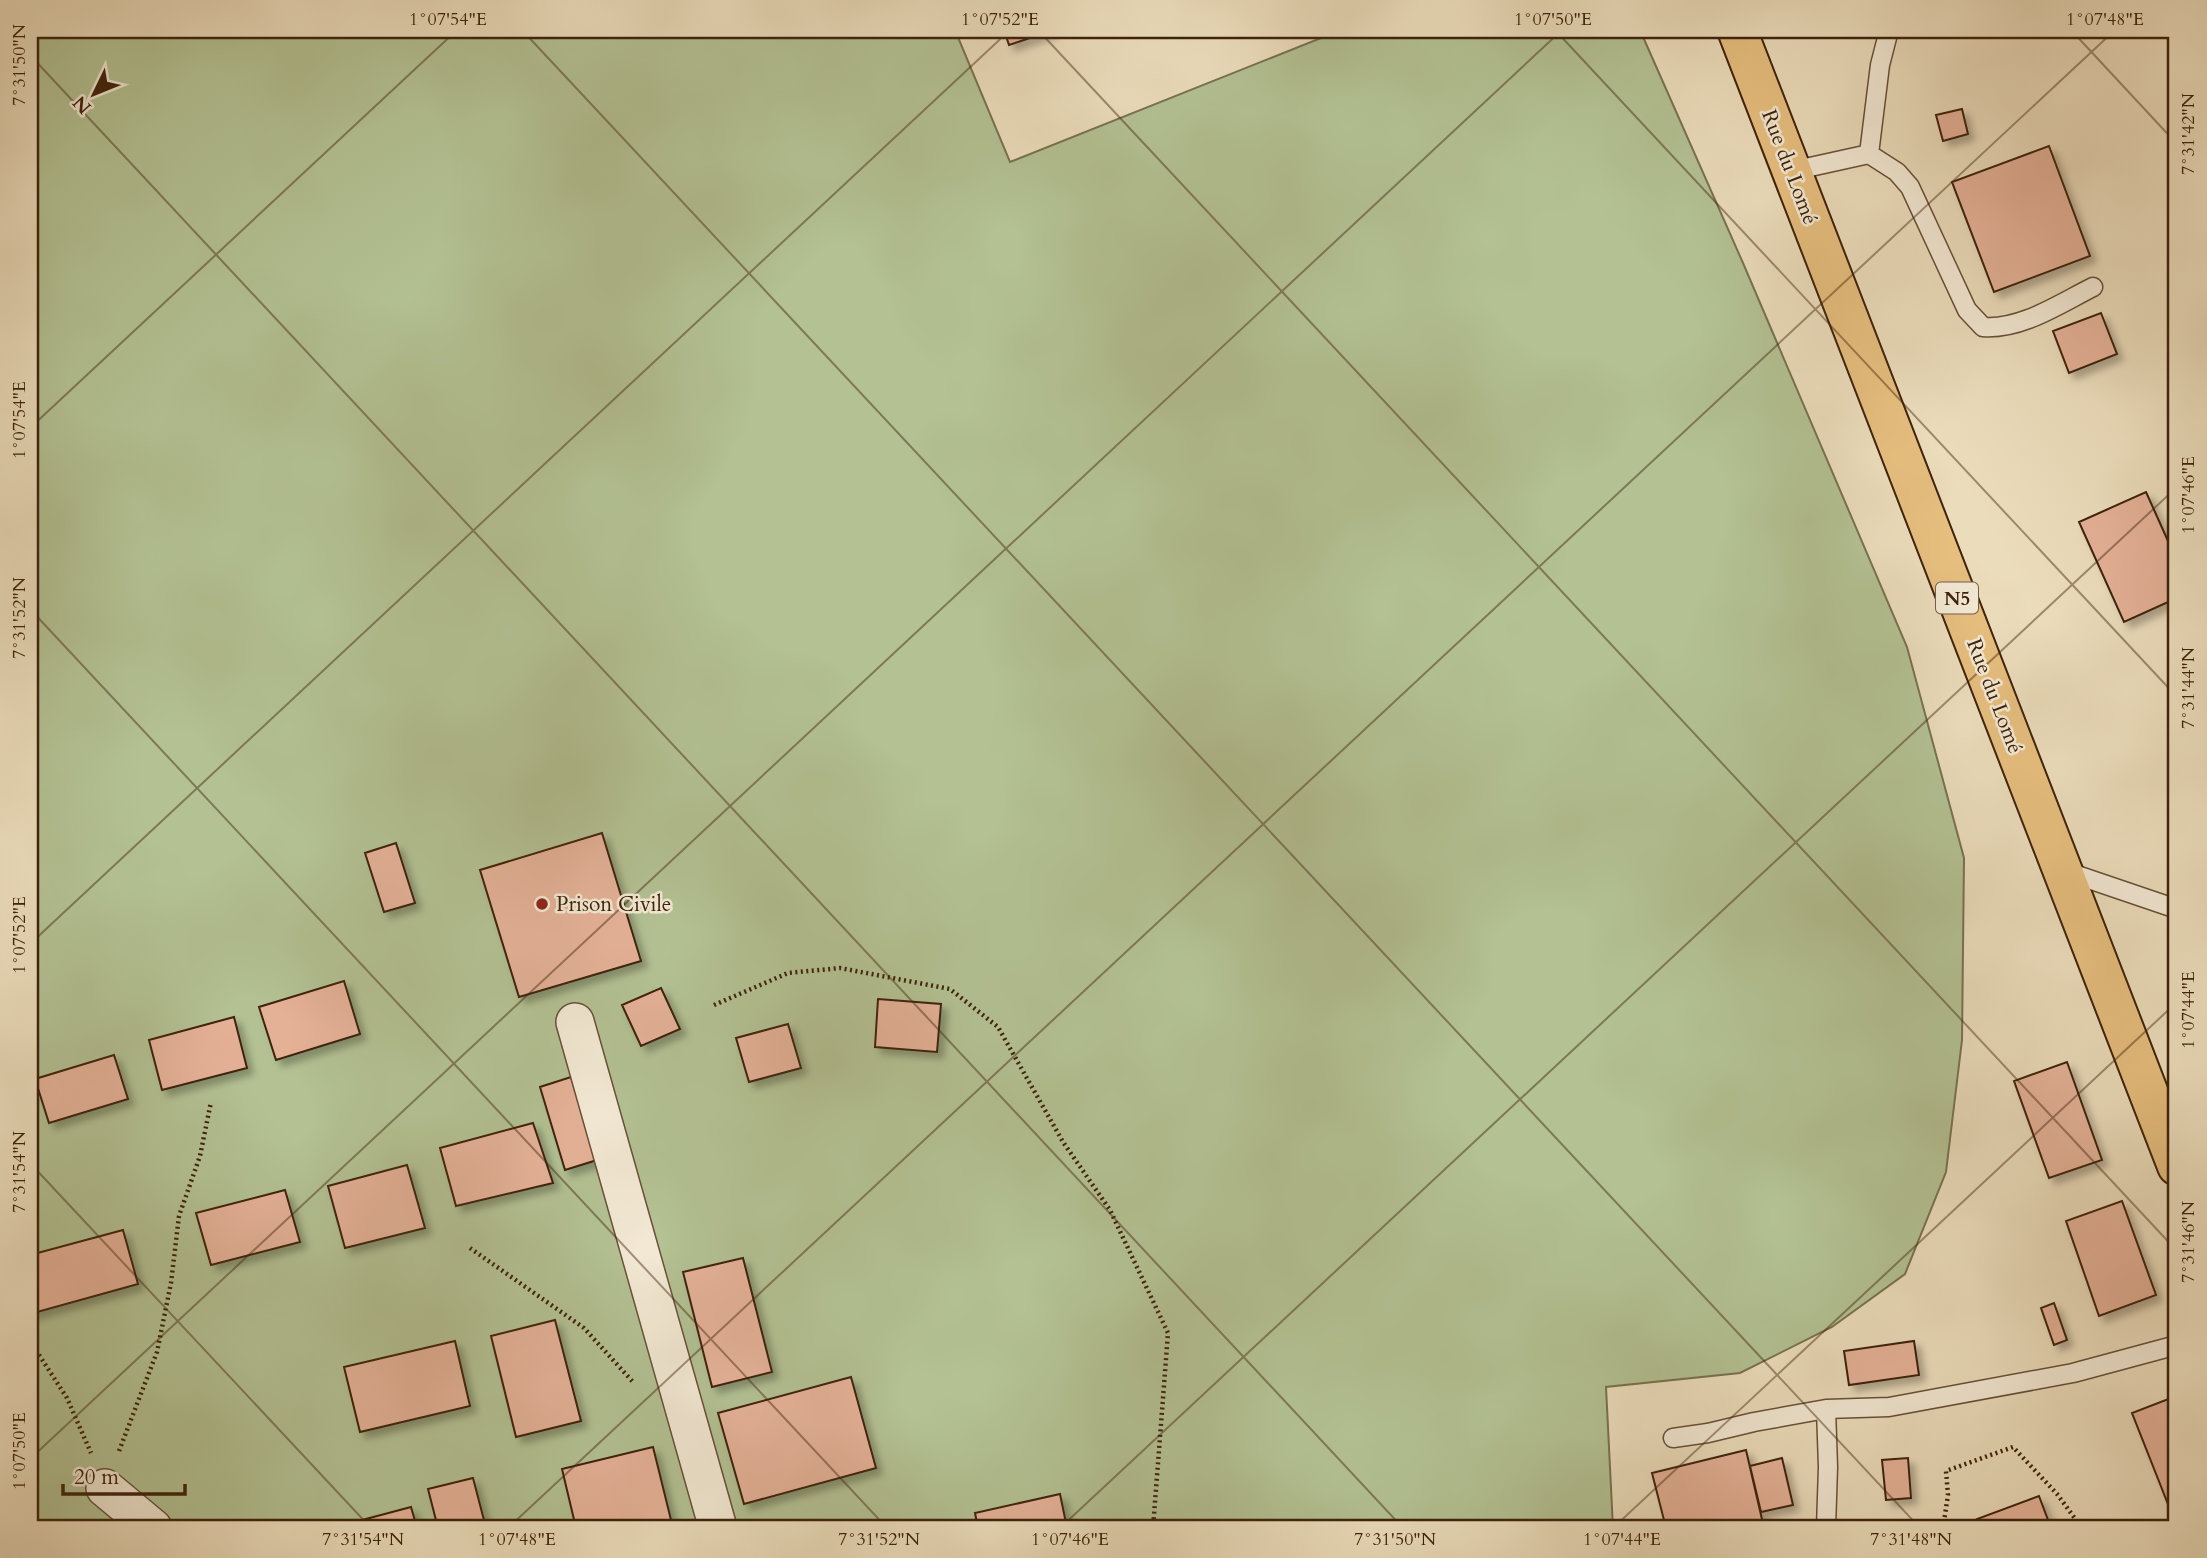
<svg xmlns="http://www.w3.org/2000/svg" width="2207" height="1558" font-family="Cardo,serif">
<defs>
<filter id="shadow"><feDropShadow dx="6" dy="6" stdDeviation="3.5" flood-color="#0004"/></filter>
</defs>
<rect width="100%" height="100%" fill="#ebdcbb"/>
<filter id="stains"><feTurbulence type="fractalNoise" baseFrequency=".00286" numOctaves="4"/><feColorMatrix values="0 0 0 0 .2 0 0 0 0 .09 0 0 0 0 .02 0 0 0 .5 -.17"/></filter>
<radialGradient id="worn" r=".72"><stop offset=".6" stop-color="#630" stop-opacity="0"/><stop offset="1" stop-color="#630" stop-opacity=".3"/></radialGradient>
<path fill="#b3c193" stroke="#787250" stroke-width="2" d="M30 30H955L1010 162 1341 30H1640L1743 263 1907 647 1964 858 1962 1040 1946 1172 1905 1274 1832 1327 1740 1373 1606 1387 1613 1528H30Z"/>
<path fill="#e4b197" stroke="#3e220c" stroke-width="2" filter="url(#shadow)" d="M1004 30H1054L1009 45Z
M1962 109 1968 134 1943 141 1936 115Z
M2049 146 2090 256 1994 292 1952 182Z
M2101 313 2117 354 2069 373 2053 331Z
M2146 492 2177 561V598L2124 622 2079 522Z
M602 833 641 961 519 997 480 870Z
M396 843 415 903 384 912 365 853Z
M344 981 360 1034 276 1060 259 1007Z
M661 988 680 1029 641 1046 622 1005Z
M878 999 941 1004 937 1052 875 1047Z
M234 1017 247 1068 162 1090 149 1040Z
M788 1024 801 1068 749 1082 736 1038Z
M114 1055 128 1099 49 1123 35 1079Z
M2067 1062 2102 1160 2049 1178 2014 1081Z
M571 1077 597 1160 565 1170 540 1087Z
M533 1123 553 1183 456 1206 440 1148Z
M407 1165 425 1228 345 1248 328 1186Z
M285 1190 300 1242 211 1265 196 1213Z
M2122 1201 2156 1295 2099 1316 2066 1221Z
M123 1230 138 1284 30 1314V1255Z
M743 1258 772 1372 712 1387 683 1272Z
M2054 1303 2067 1340 2054 1345 2041 1308Z
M555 1320 581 1421 516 1437 491 1336Z
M455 1341 470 1406 360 1432 344 1367Z
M1914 1341 1919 1375 1849 1385 1844 1351Z
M851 1377 876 1468 744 1504 718 1413Z
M2171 1398 2177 1412V1527L2132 1413Z
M653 1447 673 1528H576L562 1469Z
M1746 1450 1764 1528H1666L1652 1473Z
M1782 1458 1793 1505 1761 1512 1750 1466Z
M1908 1458 1911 1498 1886 1500 1882 1460Z
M473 1478 486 1528H438L428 1489Z
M1060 1494 1067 1528H978L975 1513Z
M2039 1496 2051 1528H1980L1977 1519Z
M411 1507 417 1528H332Z"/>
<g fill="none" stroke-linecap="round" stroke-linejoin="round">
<defs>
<path id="service" d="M1869 154 1880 65 1889 30
M1792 171 1869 154 1897 172 1910 187 1967 310 1983 327C2021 330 2059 304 2093 287
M2065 871 2171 907
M1673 1438 1708 1433 1754 1422 1826 1409 1889 1407 2073 1373 2177 1345
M1826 1528 1828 1467 1826 1409"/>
<path id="minor" d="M575 1022 718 1528
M105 1488 153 1528"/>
<path id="primary" d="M1737 30 2177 1166"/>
</defs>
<use href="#service" stroke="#695038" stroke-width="21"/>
<use href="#minor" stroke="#695038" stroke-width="40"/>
<use href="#primary" stroke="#3e220c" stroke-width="42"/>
<path stroke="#3e220c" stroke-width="4.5" stroke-dasharray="2 3.5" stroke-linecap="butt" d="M714 1005 788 973 840 968 950 989 998 1027 1063 1142 1110 1210 1168 1333 1153 1528
M470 1248 584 1328 633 1382
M30 1341 67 1398 91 1453
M119 1451 157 1352 171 1283 179 1216 200 1156 211 1102
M1943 1528 1948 1495 1946 1471 2013 1447 2057 1494 2082 1528"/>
<use href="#service" stroke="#f2e8d3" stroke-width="18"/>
<use href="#minor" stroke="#f2e8d3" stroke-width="37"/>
<use href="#primary" stroke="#e6be7e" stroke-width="38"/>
</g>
<path fill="none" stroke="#3e220c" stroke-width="2" stroke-opacity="0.45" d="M522 30 1920 1528M1038 30 2177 1251M1555 30 2177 697M2071 30 2177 144M30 55 1403 1528M30 428 457 30M30 609 887 1528M30 944 1010 30M30 1163 371 1528M30 1459 1562 30M508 1528 2115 30M1060 1528 2177 487M1613 1528 2177 1002M2165 1528 2177 1517"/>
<circle fill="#8f2418" stroke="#f2e8d3" stroke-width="2.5" cx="542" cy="904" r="7"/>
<g text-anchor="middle" stroke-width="5" stroke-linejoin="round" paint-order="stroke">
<rect fill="#f2e8d3" stroke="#745d48" stroke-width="2" x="1936" y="582.5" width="42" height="31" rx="5"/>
<g font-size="19" font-weight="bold" fill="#3e220c">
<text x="1957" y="605">N5</text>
</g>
<g font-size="21" fill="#3e220c" stroke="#f2e8d3">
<text transform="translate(1790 167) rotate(69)" y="7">Rue du Lomé</text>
<text transform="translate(1995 696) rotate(69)" y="7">Rue du Lomé</text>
</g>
<g font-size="21" fill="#3e220c" stroke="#f2e8d3" text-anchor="start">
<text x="556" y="911">Prison Civile</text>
</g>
</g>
<rect width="2207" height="1558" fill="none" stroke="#ebdcbb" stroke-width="77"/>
<g transform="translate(94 94) rotate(227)" stroke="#f2e8d3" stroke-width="5" paint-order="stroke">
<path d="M0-5L12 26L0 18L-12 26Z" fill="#3e220c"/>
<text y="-10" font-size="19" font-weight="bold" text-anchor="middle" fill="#3e220c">N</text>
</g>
<path d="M63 1484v10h122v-10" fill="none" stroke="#3e220c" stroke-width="3.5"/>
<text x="74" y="1484" font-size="21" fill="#3e220c" stroke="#f2e8d3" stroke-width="5" paint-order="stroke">20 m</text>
<rect x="38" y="38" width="2130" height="1482" fill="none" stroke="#3e220c" stroke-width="2.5"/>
<g font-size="18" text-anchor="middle" fill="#3e220c">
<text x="448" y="25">1°07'54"E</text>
<text x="1000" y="25">1°07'52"E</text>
<text x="1553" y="25">1°07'50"E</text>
<text x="2105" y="25">1°07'48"E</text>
<text transform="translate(19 65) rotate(-90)" y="6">7°31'50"N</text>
<text transform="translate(2188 134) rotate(-90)" y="6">7°31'42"N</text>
<text transform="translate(19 420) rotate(-90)" y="6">1°07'54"E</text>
<text transform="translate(2188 495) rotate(-90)" y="6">1°07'46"E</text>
<text transform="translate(19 618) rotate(-90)" y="6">7°31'52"N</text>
<text transform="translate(2188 688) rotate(-90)" y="6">7°31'44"N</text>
<text transform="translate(19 935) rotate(-90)" y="6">1°07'52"E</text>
<text transform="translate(2188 1010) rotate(-90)" y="6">1°07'44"E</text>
<text transform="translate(19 1172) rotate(-90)" y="6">7°31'54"N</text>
<text transform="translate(2188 1242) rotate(-90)" y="6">7°31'46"N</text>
<text transform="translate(19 1451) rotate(-90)" y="6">1°07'50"E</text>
<text x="363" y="1545">7°31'54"N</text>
<text x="517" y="1545">1°07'48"E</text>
<text x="879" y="1545">7°31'52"N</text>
<text x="1070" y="1545">1°07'46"E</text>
<text x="1395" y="1545">7°31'50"N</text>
<text x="1622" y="1545">1°07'44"E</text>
<text x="1911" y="1545">7°31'48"N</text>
</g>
<rect width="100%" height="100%" filter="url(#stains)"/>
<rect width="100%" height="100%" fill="url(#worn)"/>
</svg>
